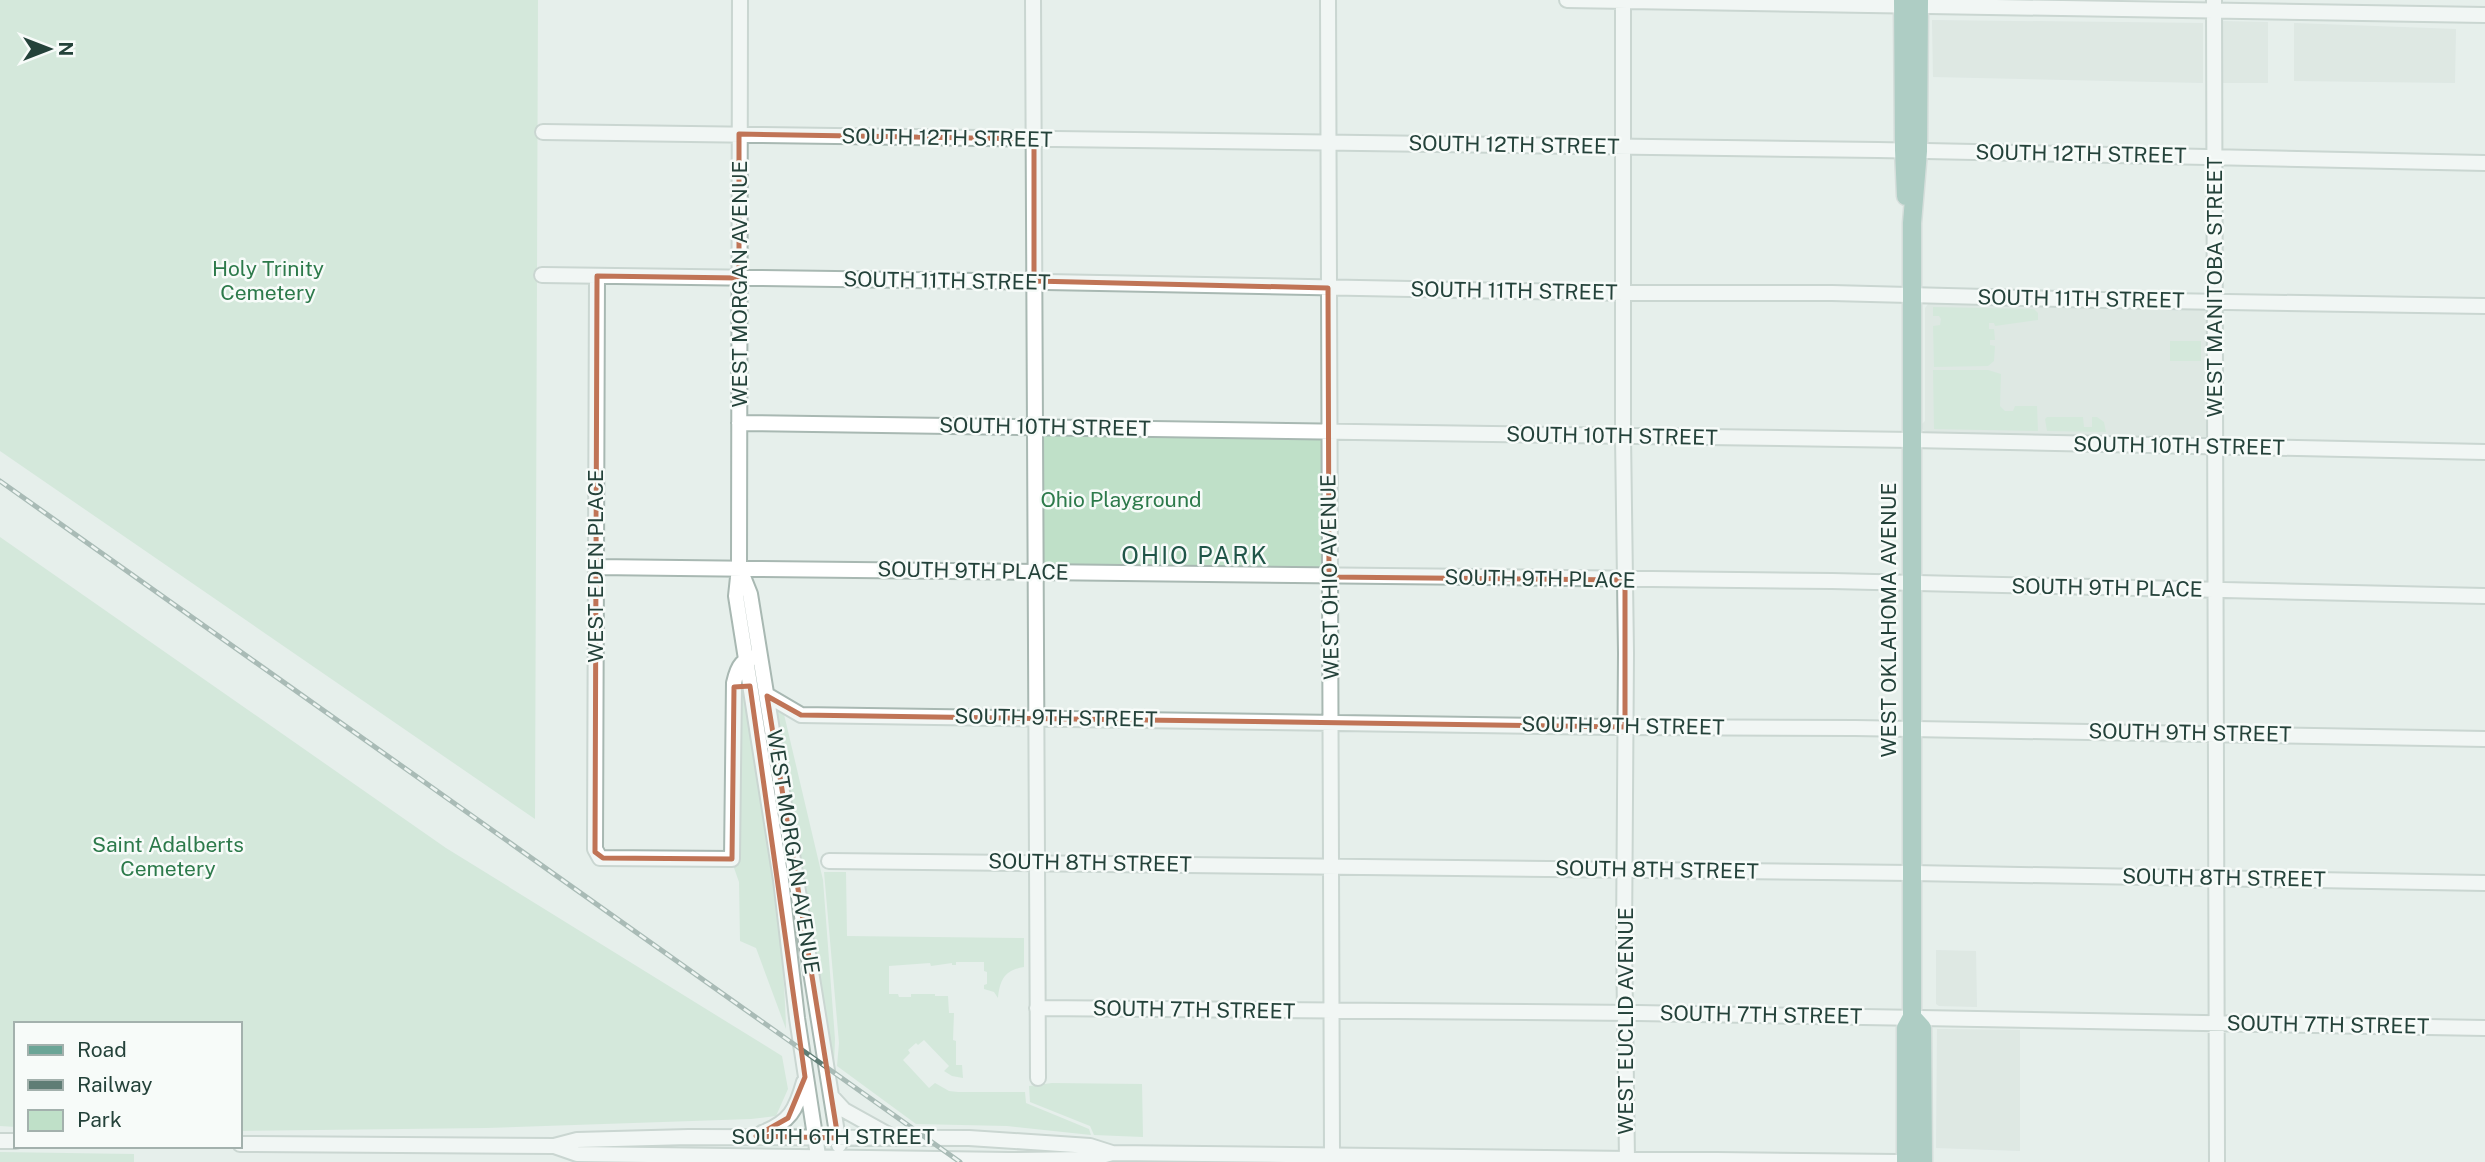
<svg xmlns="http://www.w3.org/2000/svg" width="2485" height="1162" font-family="'Public Sans',sans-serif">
<rect width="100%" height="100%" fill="#e6efeb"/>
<path fill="#d4dfda" d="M1932 20 2203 23V83L1933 77Z
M2220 21 2268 22V83H2221Z
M2294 23 2456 29 2455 83 2294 81Z
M1929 303 2206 309 2208 313V438L1928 433 1922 429V424L1925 421V308Z
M1936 950 1976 951 1977 1007 1939 1006 1936 1004Z
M1937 1029 2020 1030V1151L1936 1148Z"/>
<path fill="#bfe0c8" d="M0 0H538L535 819 0 451Z
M1933 307 2034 309 2038 313V320L1995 326 1994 323H1989V329H1994L1995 340H1990V345L1995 346 1994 361 1988 366 1934 367 1933 326 1940 325 1941 319 1939 316H1933Z
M2170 341H2201V361H2170Z
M1933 370H1988L2001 374 2000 406 2005 411H2013L2015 406H2037L2038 431 1934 429Z
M2047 417H2083L2084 427H2092V417H2097L2104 422 2106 432 2047 431 2045 419Z
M1044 433 1323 436 1322 568 1043 564Z
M0 537 446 848 782 1056 788 1089 776 1116 751 1119 486 1128 240 1131V1024H16V1127L0 1126Z
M740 682H743C762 798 783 911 786 1029L756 948 740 941 739 882 733 865 740 861Z
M776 705 783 710 823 880 835 1039 834 1065Z
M824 872H846L847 936 1024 938V967C1005 970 1000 979 998 998L994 992 984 989V985L987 984V972L984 971V962H956V965H952V963L931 966 930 963 889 966V994H898L899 997H911V994H935V996H948L949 1013H954L953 1040 956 1041V1065H962L963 1078 952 1076 944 1071 949 1066 924 1040 918 1045 916 1043 908 1050 910 1053 903 1060 929 1088 935 1083 949 1091 958 1092H1025L1026 1103 1089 1129 1091 1135 1007 1126 916 1124 837 1066 839 1043Z
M1052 1083 1142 1084 1143 1137 1094 1135 1090 1126 1030 1102 1029 1086Z
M0 1152 134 1154V1162H0Z"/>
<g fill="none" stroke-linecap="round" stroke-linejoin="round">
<defs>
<path id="minor" d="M740 0 739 568 736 596 781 880 797 1018 819 1162
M1033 0 1038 1078
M1328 0 1332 1155
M1567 0 2485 15
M1623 0V436L1626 653 1624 941 1627 1160
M2214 0 2217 1162
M543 132 1878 150 2485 163
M542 275 1046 282 1623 293H1832L2103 300 2485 306
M597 276 595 849 600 858 732 859 734 683C738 665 742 659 760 656
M739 423 1912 440 2485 452
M596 567 1832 581 2485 596
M740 569 750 594 839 1145
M767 695 801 715 1614 727 1855 728 2485 739
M829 861 1912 873 2485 883
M1037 1008 1637 1013 2485 1028
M832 1097 844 1110 889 1135
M762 1133C790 1122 796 1110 804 1082
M0 1141H16
M240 1144 554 1146 577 1140 689 1137 969 1138 1090 1146 1112 1153
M554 1146 577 1154 1009 1160 1089 1159 1113 1153 1897 1162"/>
<path id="major" d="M1903 0 1904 150 1906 196
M1912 1017 1922 1028 1923 1162
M1906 1162V1028L1912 1017V223L1918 151 1919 0"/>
</defs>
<use href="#minor" stroke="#a8b8b2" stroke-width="18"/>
<use href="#major" stroke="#c2cac8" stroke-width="21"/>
<use href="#minor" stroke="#fff" stroke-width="14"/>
<use href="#major" stroke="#6aa596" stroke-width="18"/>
<defs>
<path id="rail" d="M0 481 960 1162"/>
</defs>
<use href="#rail" stroke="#5f7d75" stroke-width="5"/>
<use href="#rail" stroke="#f7fbf9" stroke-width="2.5" stroke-dasharray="8" stroke-linecap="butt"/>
</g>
<path d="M0 0H2485V1162H0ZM739 134 1034 139V281L1328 288 1329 577 1625 580V727L801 715 767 696 838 1138 756 1136 788 1118 805 1077 750 686 734 687 732 859 603 858 595 852 597 276 739 278Z" fill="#e6efeb" fill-opacity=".55" fill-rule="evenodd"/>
<path fill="none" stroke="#c07456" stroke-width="5" stroke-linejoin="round" d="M739 134 1034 139V281L1328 288 1329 577 1625 580V727L801 715 767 696 838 1138 756 1136 788 1118 805 1077 750 686 734 687 732 859 603 858 595 852 597 276 739 278Z"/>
<g text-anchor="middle" stroke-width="5" stroke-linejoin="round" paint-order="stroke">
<g font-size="21" fill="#24423a" stroke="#f7fbf9">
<text transform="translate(947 138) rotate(1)" y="7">SOUTH 12TH STREET</text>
<text transform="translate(1514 145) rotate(1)" y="7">SOUTH 12TH STREET</text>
<text transform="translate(2081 154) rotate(1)" y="7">SOUTH 12TH STREET</text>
<text transform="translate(947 281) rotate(1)" y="7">SOUTH 11TH STREET</text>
<text transform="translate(740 284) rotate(-90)" y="7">WEST MORGAN AVENUE</text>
<text transform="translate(2215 287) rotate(-90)" y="7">WEST MANITOBA STREET</text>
<text transform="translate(1514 291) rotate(1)" y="7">SOUTH 11TH STREET</text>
<text transform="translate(2081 299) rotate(1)" y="7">SOUTH 11TH STREET</text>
<text transform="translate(1045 427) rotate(1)" y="7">SOUTH 10TH STREET</text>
<text transform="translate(1612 436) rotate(1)" y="7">SOUTH 10TH STREET</text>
<text transform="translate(2179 446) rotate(1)" y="7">SOUTH 10TH STREET</text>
<text transform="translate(596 566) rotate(-90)" y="7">WEST EDEN PLACE</text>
<text transform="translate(973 571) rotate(1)" y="7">SOUTH 9TH PLACE</text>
<text transform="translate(1330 577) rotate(-91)" y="7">WEST OHIO AVENUE</text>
<text transform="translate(1540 579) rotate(1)" y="7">SOUTH 9TH PLACE</text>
<text transform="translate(2107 588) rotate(1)" y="7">SOUTH 9TH PLACE</text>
<text transform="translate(1889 620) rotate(-90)" y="7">WEST OKLAHOMA AVENUE</text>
<text transform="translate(1056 718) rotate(1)" y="7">SOUTH 9TH STREET</text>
<text transform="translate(1623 726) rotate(1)" y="7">SOUTH 9TH STREET</text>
<text transform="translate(2190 733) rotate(1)" y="7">SOUTH 9TH STREET</text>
<text transform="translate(793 852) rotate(81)" y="7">WEST MORGAN AVENUE</text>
<text transform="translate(1090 863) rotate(1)" y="7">SOUTH 8TH STREET</text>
<text transform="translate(1657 870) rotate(1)" y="7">SOUTH 8TH STREET</text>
<text transform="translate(2224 878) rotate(1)" y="7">SOUTH 8TH STREET</text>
<text transform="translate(1194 1010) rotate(1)" y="7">SOUTH 7TH STREET</text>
<text transform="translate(1761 1015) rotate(1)" y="7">SOUTH 7TH STREET</text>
<text transform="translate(1626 1021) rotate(-90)" y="7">WEST EUCLID AVENUE</text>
<text transform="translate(2328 1025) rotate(1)" y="7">SOUTH 7TH STREET</text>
<text x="833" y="1144">SOUTH 6TH STREET</text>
</g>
<g font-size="21" fill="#2d7a4b" stroke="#f7fbf9">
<text x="268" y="276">Holy Trinity<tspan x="268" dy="24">Cemetery</tspan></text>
<text x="1121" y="507">Ohio Playground</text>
<text x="168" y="852">Saint Adalberts<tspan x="168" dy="24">Cemetery</tspan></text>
</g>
<g font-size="24" letter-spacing="2" fill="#1f5548" stroke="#f7fbf9">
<text x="1195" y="564">OHIO PARK</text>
</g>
</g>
<rect x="14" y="1022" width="228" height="126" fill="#f7fbf9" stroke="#a3b1ad" stroke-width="2"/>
<rect x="28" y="1045" width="35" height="10" fill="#6aa596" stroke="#a3b1ad" stroke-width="2"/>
<text x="77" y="1057" font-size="21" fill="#24423a">Road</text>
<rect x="28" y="1080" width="35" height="10" fill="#5f7d75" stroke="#a3b1ad" stroke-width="2"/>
<text x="77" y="1092" font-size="21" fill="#24423a">Railway</text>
<rect x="28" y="1110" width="35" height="21" fill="#bfe0c8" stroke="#a3b1ad" stroke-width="2"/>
<text x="77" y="1127" font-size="21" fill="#24423a">Park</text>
<g transform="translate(49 49) rotate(90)" stroke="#f7fbf9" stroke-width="5" paint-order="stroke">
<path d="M0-5L12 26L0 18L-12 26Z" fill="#24423a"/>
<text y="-10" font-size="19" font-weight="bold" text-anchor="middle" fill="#24423a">N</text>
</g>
</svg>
